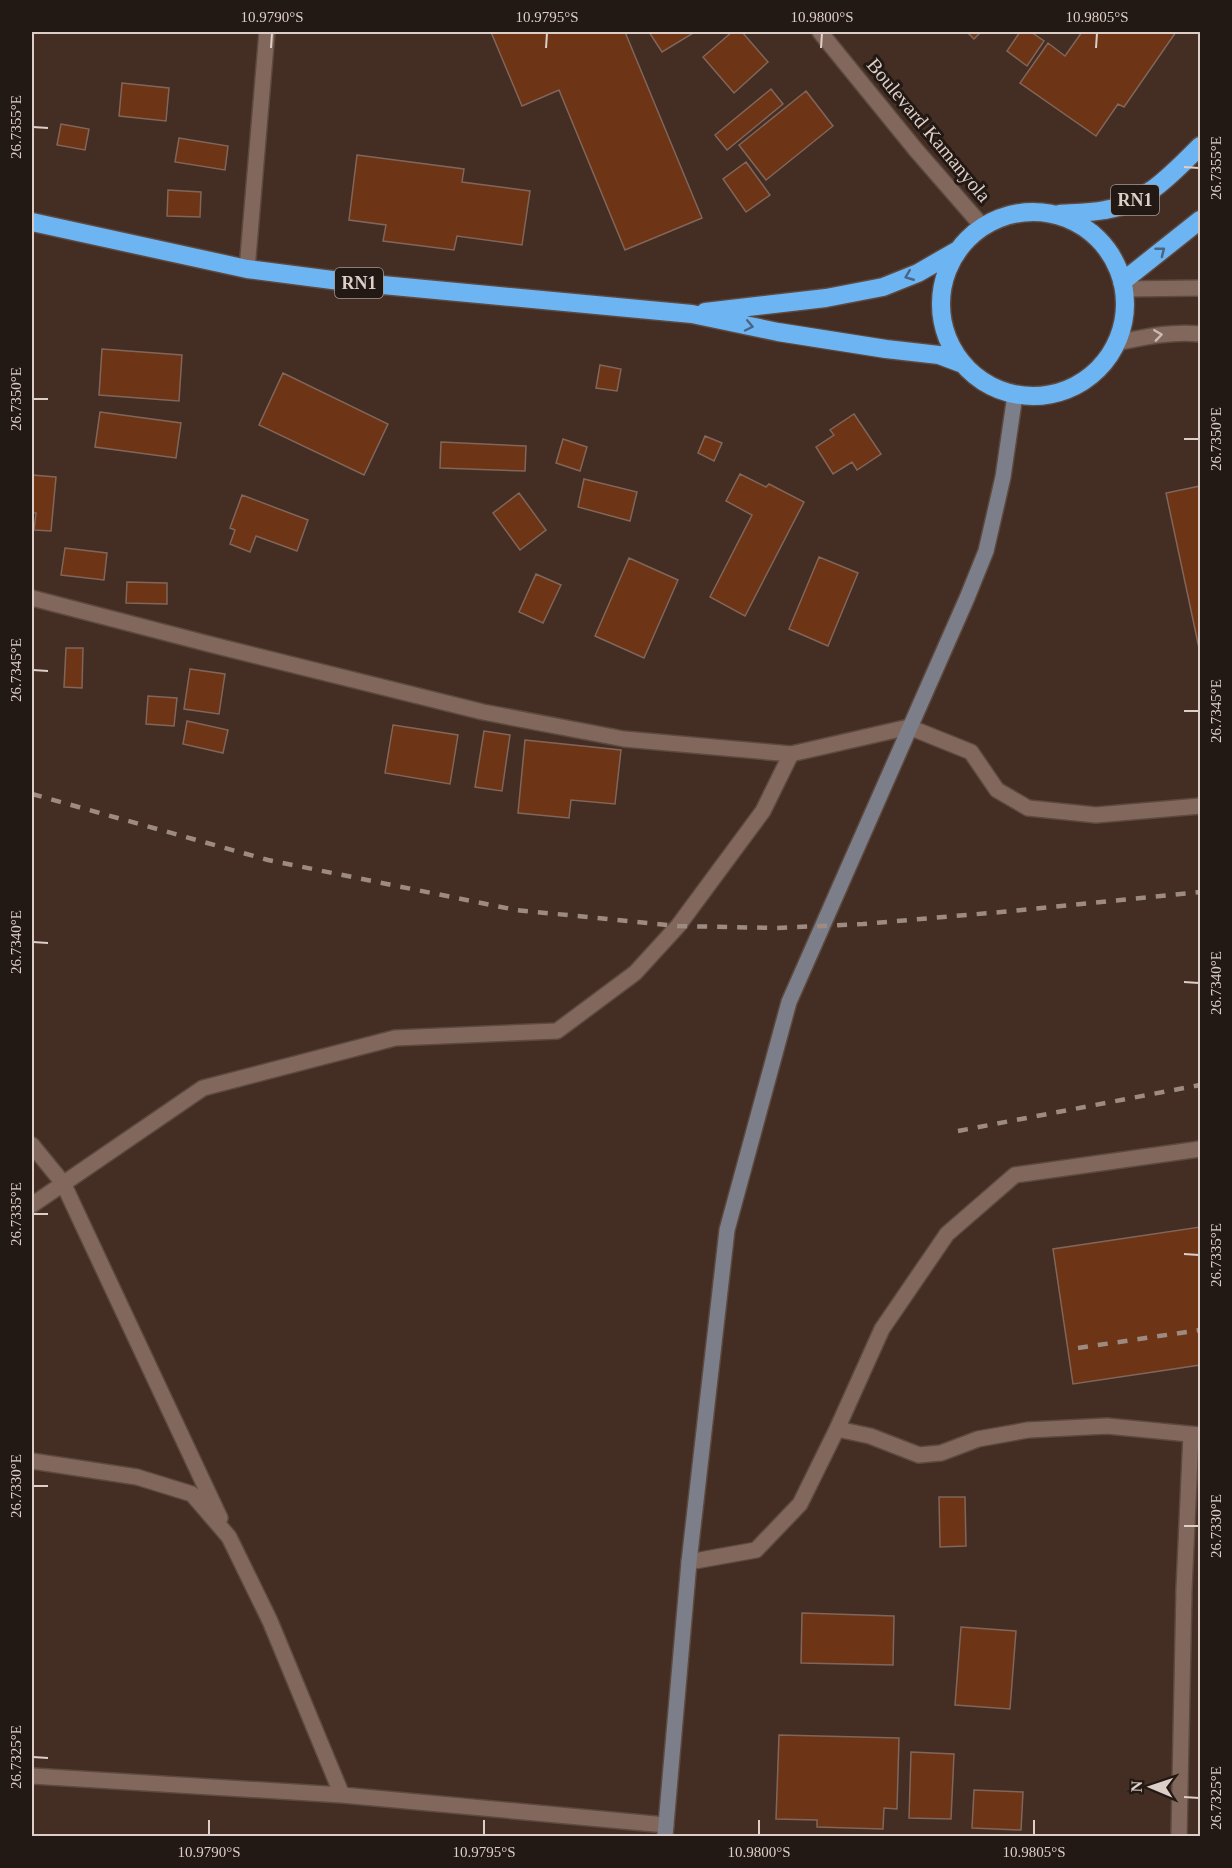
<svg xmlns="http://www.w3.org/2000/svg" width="1232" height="1868" font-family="Georgia,serif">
<rect width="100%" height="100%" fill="#442d23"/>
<path fill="#6e3416" stroke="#80665a" stroke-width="1.5" d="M491 32H625L702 218 625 250 559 90 522 106Z
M649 32H695L662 52Z
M732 32H742L768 62 734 93 703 57Z
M967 32H981L974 39Z
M1020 32H1031L1044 41 1027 66 1007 51Z
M1082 32H1176L1124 107 1118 104 1096 136 1020 83 1048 43 1065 56Z
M122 83 169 88 166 121 119 116Z
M771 89 783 104 727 150 715 135Z
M806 91 833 126 766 180 739 145Z
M61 124 89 129 85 150 57 145Z
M179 138 228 146 225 170 175 162Z
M357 155 464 169 462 182 530 191 522 245 457 236 454 250 383 241 386 225 349 220Z
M746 162 770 195 746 212 723 179Z
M168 190 201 192 200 217 167 216Z
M102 349 182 355 179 401 99 395Z
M600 365 621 369 617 391 596 388Z
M283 373 388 424 364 475 259 425Z
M100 412 181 423 176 458 95 447Z
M854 414 881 454 857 470 852 462 833 474 816 447 834 435 830 430Z
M705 436 722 443 714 461 698 453Z
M563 439 587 447 580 471 556 463Z
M441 442 526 446 525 471 440 468Z
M740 474 766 487 769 484 804 502 745 616 710 597 752 515 726 501Z
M32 475 56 477 51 531 34 530 36 513H32Z
M584 479 637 492 630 521 578 507Z
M1200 486V648H1199L1166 493Z
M519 493 546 530 520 550 493 513Z
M242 495 308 520 297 551 256 536 250 552 230 544 235 530 230 528Z
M65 548 107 553 104 580 61 575Z
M819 557 858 573 828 646 789 629Z
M629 558 678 580 644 658 595 636Z
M536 574 561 585 543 623 519 612Z
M127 582 167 583V604L126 603Z
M66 648H83L82 688 64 687Z
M190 669 225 674 219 714 184 709Z
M148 696 177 698 174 726 146 724Z
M187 721 228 730 223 753 183 744Z
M393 725 458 735 450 784 385 773Z
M484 731 510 735 502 791 475 787Z
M525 740 621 750 615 804 571 800 569 818 518 813Z
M1200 1227V1365L1073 1384 1053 1249Z
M939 1497H965L966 1546 940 1547Z
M802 1613 894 1616 893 1665 801 1663Z
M961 1627 1016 1631 1010 1709 955 1705Z
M779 1735 899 1738 897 1809 884 1808 883 1829 817 1827V1820L776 1819Z
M911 1752 954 1754 951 1819 909 1818Z
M974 1790 1023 1792 1021 1830 972 1828Z"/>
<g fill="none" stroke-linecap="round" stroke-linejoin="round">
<defs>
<path id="street" d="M820 32 916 150 983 227
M247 269 267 32
M1124 289 1200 288
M1116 343C1145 337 1171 331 1200 334
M32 598 209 644 483 712 624 739 791 754
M32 1145 63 1183 220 1518
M32 1205 203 1088 395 1038 557 1031 635 973 678 926 763 811 791 754 909 727 971 752 997 790 1028 808 1096 815 1200 806
M837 1429 870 1436 919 1455 941 1453 978 1439 1028 1430 1107 1426 1200 1435
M32 1461 137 1477 192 1494 229 1537 270 1621 342 1795
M689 1562 756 1550 800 1504 837 1429 882 1329 947 1234 1015 1175 1200 1149
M32 1776 342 1795 666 1825
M1179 1836 1184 1589 1191 1435"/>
<path id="secondary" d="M665 1836 689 1562 727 1230 789 1002 967 598 986 551 1003 477 1015 395"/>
<path id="highway" d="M941 304a92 92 0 1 1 184 0a92 92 0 1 1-184 0Z
M1059 214C1074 213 1090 213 1105 210 1145 204 1173 173 1200 146
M32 222 247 269 340 281 692 314 778 332 886 349 939 355 963 364
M1122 282 1200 220
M705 312 826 298 883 287 918 273 958 250"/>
</defs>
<use href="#street" stroke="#5c4940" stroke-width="18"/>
<use href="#secondary" stroke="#5c4940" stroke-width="18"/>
<use href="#highway" stroke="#5c4940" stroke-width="21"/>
<use href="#street" stroke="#82685c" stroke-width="15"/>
<use href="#secondary" stroke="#7c7f89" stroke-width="15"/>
<use href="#highway" stroke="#6db4f3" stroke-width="18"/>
<path stroke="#9d8b82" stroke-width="4.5" stroke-dasharray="10 10" stroke-linecap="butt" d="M32 794 268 860 516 910 678 926 777 928 863 924 1001 912 1200 892
M958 1131 1200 1085
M1078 1348 1200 1330"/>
</g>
<defs><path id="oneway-chevron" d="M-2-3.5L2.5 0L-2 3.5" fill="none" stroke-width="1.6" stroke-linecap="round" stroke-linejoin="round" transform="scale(1.5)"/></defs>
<g stroke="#486684">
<use href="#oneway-chevron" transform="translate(1161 251) rotate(-38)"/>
<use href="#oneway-chevron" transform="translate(909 276) rotate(158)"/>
<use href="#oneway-chevron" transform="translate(749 326) rotate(12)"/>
</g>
<use stroke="#cbbab2" href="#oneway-chevron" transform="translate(1158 335) rotate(-8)"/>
<path fill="none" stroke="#ddcec7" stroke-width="2" d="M271 48 272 33M546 48 547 33M821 48 822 33M1096 48 1097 33M33 127 48 128M1184 167 1199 168M33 399H48M1184 439H1199M33 670 48 671M1184 711H1199M33 942 48 943M1184 982 1199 983M33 1214H48M1184 1254 1199 1255M33 1486H48M1184 1526H1199M33 1757 48 1758M1184 1797 1199 1798M209 1835V1820M484 1835V1820M759 1835V1820M1034 1835V1820"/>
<g text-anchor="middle" stroke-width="6" stroke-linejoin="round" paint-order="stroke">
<g fill="#231914" stroke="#a59891" stroke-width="1.5">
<rect x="1111" y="185" width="48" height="30" rx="4.5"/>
<rect x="335" y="268" width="48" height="30" rx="4.5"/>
</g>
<g font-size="18" font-weight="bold" fill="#ddcec7">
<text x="1135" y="206">RN1</text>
<text x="359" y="289">RN1</text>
</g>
<g font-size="20" fill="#ddcec7" stroke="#231914">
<text transform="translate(929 130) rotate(50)" y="7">Boulevard Kamanyola</text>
</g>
</g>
<rect width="1232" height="1868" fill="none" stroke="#231914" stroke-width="66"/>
<g transform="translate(1151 1787) rotate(272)" stroke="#231914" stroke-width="4.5" paint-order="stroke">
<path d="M0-4.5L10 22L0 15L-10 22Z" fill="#ddcec7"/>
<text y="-9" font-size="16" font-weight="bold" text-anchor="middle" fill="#ddcec7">N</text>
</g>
<rect x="33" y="33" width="1166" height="1802" fill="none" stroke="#ddcec7" stroke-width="2"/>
<g font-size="15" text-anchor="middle" fill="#ddcec7">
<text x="272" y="22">10.9790°S</text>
<text x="547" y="22">10.9795°S</text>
<text x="822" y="22">10.9800°S</text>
<text x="1097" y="22">10.9805°S</text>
<text transform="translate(16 127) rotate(-90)" y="5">26.7355°E</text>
<text transform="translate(1216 168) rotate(-90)" y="5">26.7355°E</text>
<text transform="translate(16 399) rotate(-90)" y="5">26.7350°E</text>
<text transform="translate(1216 439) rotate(-90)" y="5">26.7350°E</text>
<text transform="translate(16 670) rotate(-90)" y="5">26.7345°E</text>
<text transform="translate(1216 711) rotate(-90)" y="5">26.7345°E</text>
<text transform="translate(16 942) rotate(-90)" y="5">26.7340°E</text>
<text transform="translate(1216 983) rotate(-90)" y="5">26.7340°E</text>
<text transform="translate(16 1214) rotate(-90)" y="5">26.7335°E</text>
<text transform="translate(1216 1255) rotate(-90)" y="5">26.7335°E</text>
<text transform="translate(16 1486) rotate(-90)" y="5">26.7330°E</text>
<text transform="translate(1216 1526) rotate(-90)" y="5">26.7330°E</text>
<text transform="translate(16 1757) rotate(-90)" y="5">26.7325°E</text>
<text transform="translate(1216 1798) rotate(-90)" y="5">26.7325°E</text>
<text x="209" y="1857">10.9790°S</text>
<text x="484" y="1857">10.9795°S</text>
<text x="759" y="1857">10.9800°S</text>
<text x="1034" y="1857">10.9805°S</text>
</g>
</svg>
